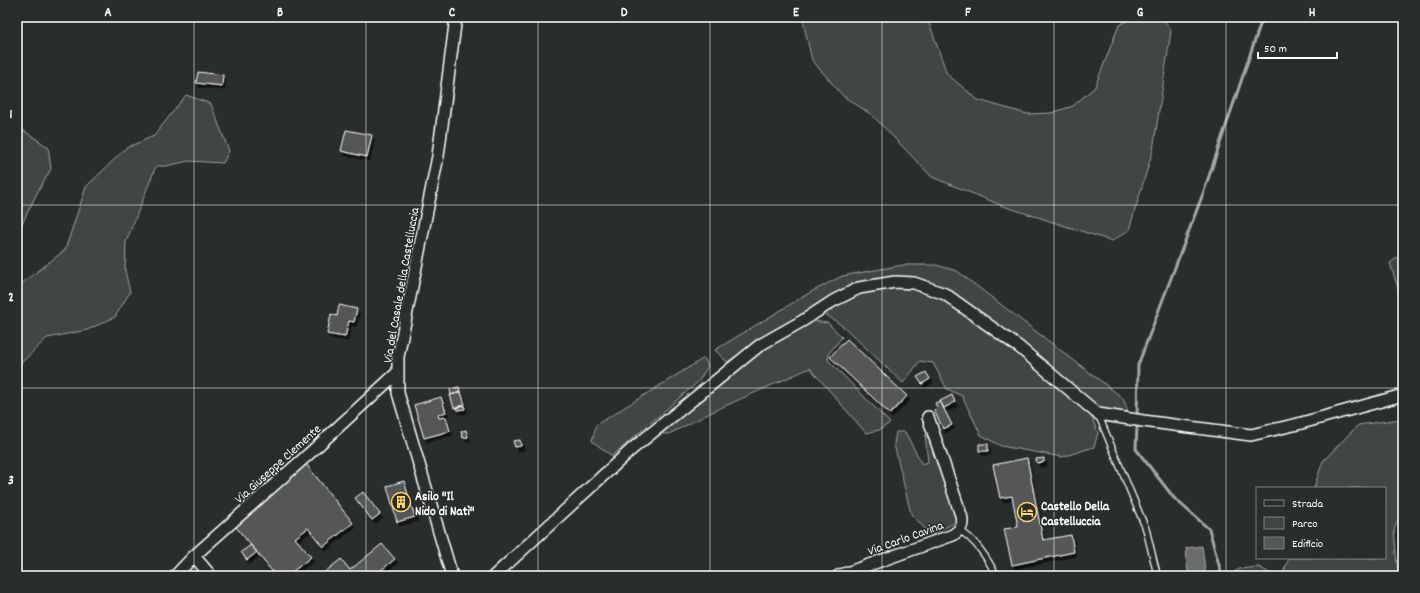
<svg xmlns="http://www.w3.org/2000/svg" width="1420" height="593" font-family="Dekko,sans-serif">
<defs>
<filter id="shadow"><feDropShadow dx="2.5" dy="4" stdDeviation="0" flood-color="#0009"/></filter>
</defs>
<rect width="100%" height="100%" fill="#2a2d2e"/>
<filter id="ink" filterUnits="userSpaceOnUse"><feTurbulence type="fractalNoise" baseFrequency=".025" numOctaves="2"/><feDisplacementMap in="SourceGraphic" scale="8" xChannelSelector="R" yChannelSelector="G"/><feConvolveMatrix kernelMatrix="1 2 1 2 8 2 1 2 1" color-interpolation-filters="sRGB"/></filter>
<g filter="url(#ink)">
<path fill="#414445" stroke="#a0a2a2" d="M802 17H927L947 74 978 100 1027 114 1051 113 1073 106 1095 87 1119 25 1134 17H1162L1171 31 1153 150 1129 230 1112 241 1003 206 932 177 872 115 843 96 812 60Z
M186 95 211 104 229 151 223 163 189 161 166 166H156L126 242 125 271 130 292 115 317 87 330 47 338 17 367V287L65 250 86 187 126 148 154 136Z
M17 126 48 147 51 169 37 193 17 234Z
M1402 254H1403V299L1401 298 1390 263Z
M903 265H936L957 271 1123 398 1128 411 1111 414 1094 410 1091 416 1098 433 1094 447 1062 457 1001 446 981 435 962 396 947 389 933 363 920 361 903 383 845 328 821 311 803 315 727 362 715 350 809 293 842 276Z
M813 321 828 323 842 337 829 353 828 360 890 423 879 430 866 433 810 368 716 410 669 434H661L748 358Z
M704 358 708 366 699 381 612 456 592 441 596 425Z
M1401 419 1403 420V507L1394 530 1398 576H1282L1289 558H1385V488H1314L1323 461 1358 425Z
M896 432H905L922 464 928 462 925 435 931 441 956 516 954 523 931 535 911 514 894 444Z
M1259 567 1275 576H1228L1239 569Z"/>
<path fill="#6a6c6d" stroke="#a6a7a7" d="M1202 546 1206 576H1188L1186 548Z"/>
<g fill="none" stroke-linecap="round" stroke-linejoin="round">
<path stroke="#a6a7a7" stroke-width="3" d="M1137 417 1138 365 1204 191 1260 25 1265 17
M1137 426 1136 449 1174 498 1209 529 1222 576"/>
</g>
<path fill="#555758" stroke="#fff" filter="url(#shadow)" d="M198 72 223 75 222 86 196 83Z
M346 130 372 135 367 157 341 151Z
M339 305 357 309 354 322 349 321 345 337 327 334 331 314 337 316Z
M847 339 907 396 890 414 830 357Z
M926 372 930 379 922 384 917 377Z
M459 387 460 392 451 395 450 389Z
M461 392 465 405 454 408 450 395Z
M952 395 955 402 944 408 940 401Z
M441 397 446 412 438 415 439 418 446 417 450 431 424 438 414 405Z
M940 401 952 425 943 429 934 410 937 407 935 403Z
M464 405 465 409 457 410 456 408Z
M466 430 468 437 463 438 461 432Z
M520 440 521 446 515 447 513 441Z
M979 444H988V451H979Z
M1027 458 1043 540 1071 535 1074 552 1012 565 1004 529 1018 527 1012 496 1000 498 993 465Z
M1044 458V462L1037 463 1036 459Z
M306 464 353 523 323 547 308 528 295 538 311 557 287 576H276L236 527Z
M404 481 415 517 397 522 387 486Z
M363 492 380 514 372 520 355 498Z
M382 544 395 559 374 576H320L341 559 350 570Z
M251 545 257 552 247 560 241 552Z"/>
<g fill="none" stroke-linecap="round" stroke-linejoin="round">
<defs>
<path id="service" d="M1098 414 1146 529 1156 570V576
M959 530C975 539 989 560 996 576"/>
<path id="minor" d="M194 556 211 576
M175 576 194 556 311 452 398 372
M452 576 398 393V357L438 156 456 17
M494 576 632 449 760 345 804 320 833 301 859 288 895 282 914 283 945 294 1019 347 1098 414 1143 421 1251 435 1298 424 1403 395
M838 576 953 535C961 530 964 524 961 515L928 417"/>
</defs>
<use href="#service" stroke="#fff" stroke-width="8"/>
<use href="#minor" stroke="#fff" stroke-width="14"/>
<use href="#service" stroke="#2a2d2e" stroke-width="5.5"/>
<use href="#minor" stroke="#2a2d2e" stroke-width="11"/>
</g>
</g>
<path fill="none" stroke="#fff" stroke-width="1" stroke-opacity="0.55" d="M194 17V576M366 17V576M538 17V576M710 17V576M882 17V576M1054 17V576M1226 17V576M17 205H1403M17 388H1403"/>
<defs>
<symbol id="building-ring" viewBox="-11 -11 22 22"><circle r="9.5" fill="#2a2d2e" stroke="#ffd166" stroke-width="1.5"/><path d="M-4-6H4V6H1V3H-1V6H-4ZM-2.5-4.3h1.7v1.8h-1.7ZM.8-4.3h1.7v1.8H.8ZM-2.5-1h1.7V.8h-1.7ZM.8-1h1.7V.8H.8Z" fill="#ffd166"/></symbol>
<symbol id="hotel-ring" viewBox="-11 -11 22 22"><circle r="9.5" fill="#2a2d2e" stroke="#ffd166" stroke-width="1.5"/><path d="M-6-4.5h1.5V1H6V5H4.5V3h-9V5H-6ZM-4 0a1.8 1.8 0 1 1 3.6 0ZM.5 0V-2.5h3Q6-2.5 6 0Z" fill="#ffd166"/></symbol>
</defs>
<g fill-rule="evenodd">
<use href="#building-ring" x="390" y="491" width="22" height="22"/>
<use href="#hotel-ring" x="1016" y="501" width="22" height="22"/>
</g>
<g text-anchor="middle" stroke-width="3" stroke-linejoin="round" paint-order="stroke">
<g font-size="13" fill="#fff" stroke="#2a2d2e">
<text transform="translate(400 285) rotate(-80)" y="5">Via del Casale della Castelluccia</text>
<text transform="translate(277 463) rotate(-42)" y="5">Via Giuseppe Clemente</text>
<text transform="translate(905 537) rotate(-20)" y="5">Via Carlo Cavina</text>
</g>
<g font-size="13" font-weight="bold" fill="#fff" stroke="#2a2d2e" text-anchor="start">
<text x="415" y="500">Asilo "Il<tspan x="415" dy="15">Nido di Natì"</tspan></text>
<text x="1041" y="510">Castello Della<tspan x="1041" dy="15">Castelluccia</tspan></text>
</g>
</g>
<rect width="1420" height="593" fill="none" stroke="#2a2d2e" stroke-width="44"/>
<rect x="1256" y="487" width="130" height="72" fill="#2a2d2e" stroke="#7f8182"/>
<rect x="1264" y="500" width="20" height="6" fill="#2a2d2e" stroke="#7f8182"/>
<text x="1292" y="507" font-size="12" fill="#ffffff">Strada</text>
<rect x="1264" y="517" width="20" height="12" fill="#414445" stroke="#7f8182"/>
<text x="1292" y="527" font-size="12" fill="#ffffff">Parco</text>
<rect x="1264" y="537" width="20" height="12" fill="#555758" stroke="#7f8182"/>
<text x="1292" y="547" font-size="12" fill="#ffffff">Edificio</text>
<path d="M1258 52v6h79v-6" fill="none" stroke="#ffffff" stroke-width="2"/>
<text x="1264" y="52" font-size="12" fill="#ffffff" stroke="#2a2d2e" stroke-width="3" paint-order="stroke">50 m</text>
<rect x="22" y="22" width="1376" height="549" fill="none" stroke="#fff" stroke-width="1.5"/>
<g font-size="13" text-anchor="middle" font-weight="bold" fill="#fff">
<text x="108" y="16">A</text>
<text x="280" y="16">B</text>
<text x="452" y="16">C</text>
<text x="624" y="16">D</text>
<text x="796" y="16">E</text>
<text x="968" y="16">F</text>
<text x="1140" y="16">G</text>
<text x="1312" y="16">H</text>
<text x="11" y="118">1</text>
<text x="11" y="301">2</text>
<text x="11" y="484">3</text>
</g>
</svg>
